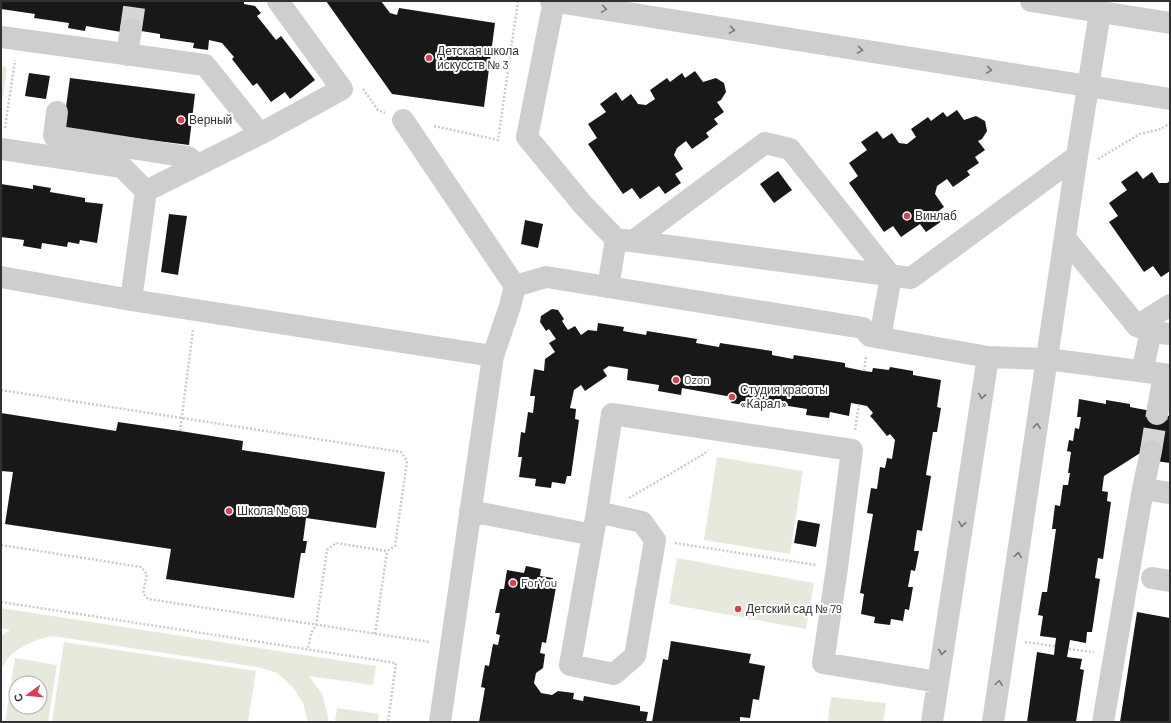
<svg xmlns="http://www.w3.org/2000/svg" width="1171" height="723" font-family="Barlow,sans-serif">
<rect width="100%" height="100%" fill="#fff"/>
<path fill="#e5eadd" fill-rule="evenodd" d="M1 66 7 67 1 111Z
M717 457 803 471 790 554 704 540Z
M677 558 814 583 806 629 669 604Z
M1 608 376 666 373 685 309 676 322 694 328 716V722H308L303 703 292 686 277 673 258 667 52 636C30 641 11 648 1 670V636L10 630 1 628Z
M64 642 256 671 248 722H52Z
M15 658 57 665 48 722H5ZM16 683H40V707H16Z
M831 697 886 703 883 722H829L828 719Z
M337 708 379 714 378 722H335Z"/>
<path fill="#181818" d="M1 1H244V4L255 6 261 13 257 16 276 40 281 36 315 80 290 99 285 92 271 102 257 83 253 86 232 59 234 57 222 43 209 40 208 50 193 48 194 43 160 38V34L122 28 121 32 86 26 85 31 68 28 69 23 34 18 35 14 1 9Z
M326 1H381L390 13 397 15 399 8 495 23 484 107 392 94Z
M695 71 703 82 716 78 724 83 726 92 721 100 717 102 724 112 714 119 718 124 706 133 709 137 692 149 686 141 677 148 674 155 683 169 675 174 681 183 665 194 659 186 640 199 632 188 623 194 588 144 597 138 588 124 606 112 600 104 616 92 622 101 631 94 638 104 646 105 655 99 650 90 667 78 670 82 682 73 685 78Z
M29 73 50 76 46 99 25 96Z
M70 78 195 94 189 145 63 129Z
M957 110 964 120 976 116 985 121 987 131 982 139 978 141 985 150 975 157 979 163 967 171 970 175 953 187 947 179 937 186 935 194 944 207 936 213 942 221 926 232 920 224 901 237 893 226 884 232 849 183 858 176 849 163 867 150 861 142 877 131 883 139 892 133 899 143 907 144 916 137 911 129 928 117 931 121 943 112 947 117Z
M778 171 792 190 774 203 760 184Z
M1137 171 1143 179 1152 172 1159 183H1167L1170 181V271L1161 277 1153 266 1144 272 1109 222 1118 216 1109 203 1127 190 1121 182Z
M1 184 33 189V185L51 188 50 192 85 198V202L103 204 97 243 80 240 79 244 68 242 67 247 42 243 41 249 23 246 24 240 1 237Z
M169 214 187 216 178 275 161 272Z
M525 220 543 224 538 248 521 244Z
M552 309 558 310 564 319 562 321 568 330 575 326 581 335 588 330 597 331 598 323 624 327 623 331 646 335 647 331 697 339 696 343 719 347 720 343 772 351V355L793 359 794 355 845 363V367L864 371 872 372 873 368 889 370 890 367 913 371V375L941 380 937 407 941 408 937 432H933L926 475 931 476 922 531 917 530 914 551H919L915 571 911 570 908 587H913L909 610 905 609 903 621 891 619 890 625 874 623 875 617 861 614 864 594 860 593 873 514 867 513 871 488 877 489 880 467 885 468 887 458 892 459 895 440 890 434 887 436 873 419 870 416 873 413 867 406 851 403 849 416 830 412 829 418 806 415 807 409 757 401 756 407 731 403 732 397 682 388 681 395 658 391 659 385 627 380 628 369 609 366 603 370 607 376 585 391 581 385 574 390 570 408 576 409 575 419 579 420 571 476H567L565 484 552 482 551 488 535 486 536 479 519 477 522 457H518L521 432 525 433 528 412 533 413 535 396H530L534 369 544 371 545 359 555 352 549 343 556 339 549 329 546 331 540 322 541 316Z
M1079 399 1106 404V400L1130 404V407L1151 411V413L1170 416V463L1156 461 1145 450 1104 476 1102 491 1108 492 1107 501 1111 502 1103 559 1098 558 1095 578 1100 579 1092 632H1087L1086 643 1070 640 1067 657 1082 659 1080 669 1084 670 1076 722H1027L1037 652 1054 655 1055 646 1056 638 1040 636 1043 616 1038 615 1042 592H1047L1056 529H1052L1055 505 1060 506 1063 485H1068L1070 473H1068L1071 452 1067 451 1069 440 1073 441 1075 428 1079 429 1081 417H1077Z
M1 413 116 431 118 422 180 431 243 441 242 450 385 472 376 528 306 518 303 541H307L305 553H301L294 598 166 579 171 549 5 524 13 472 1 471Z
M798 520 820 524 816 547 794 543Z
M526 566 541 569 540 576 553 578 552 586 556 587 546 643 542 642 540 653 545 654 543 668 536 673 534 683 541 693 552 695 558 691 574 693 573 699 583 701 584 696 640 706V711L648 712 646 722H479L485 688 481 687 485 665 489 666 493 644 498 645 500 635 496 634 500 613H495L500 589H504L507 570 524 573Z
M1137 612 1170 618V722H1120Z
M671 641 751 654 749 663 765 666 759 700 753 699 750 718 740 717V722H652L663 659 668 660Z"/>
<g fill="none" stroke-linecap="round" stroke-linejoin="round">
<path stroke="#d6d6d6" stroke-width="22" stroke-dasharray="22 11" stroke-linecap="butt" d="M131 29 135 1
M1151 451 1157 414"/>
<path stroke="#cbcbcb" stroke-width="2.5" stroke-dasharray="2 2" stroke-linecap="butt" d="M363 89 378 110 385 113
M434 126 498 140 518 1
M5 128 15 60
M1098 159 1140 134 1161 129 1170 123
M864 371 866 357
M1 390 401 452 407 461 395 546 387 551 336 543 327 550 316 625 311 633 308 649
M855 430 859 404
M180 431 193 330
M629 498 704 454 708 450
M675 543 816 565
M1 545 141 567 147 574 143 593 148 599 430 642
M1 602 396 663 388 722
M375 634 387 551
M1025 642 1055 646
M1069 649 1094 652"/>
<path stroke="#cecece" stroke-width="22" d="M551 1 1170 99
M554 1 527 137 584 206 616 239 608 287
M1031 1 1170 23
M1 37 205 65 260 134
M127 55 131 29
M57 112 54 136 188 157 198 165
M403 120 515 286 546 277 863 328 870 336 988 357 1047 359 1170 375
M1 149 122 167 146 191
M1065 238 1137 326 1151 332 1142 371
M616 239 911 278 1077 156
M633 241 765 143 790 149 891 276 880 338
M1 277 131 300 493 356
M131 300 146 191 260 134 342 89 278 1
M1137 326 1170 305
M1151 332 1170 334
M1157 414 1164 374
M1143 489 1170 493
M470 511 593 535 570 665 614 674 635 656 655 540 642 522 597 512 593 535
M597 512 612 414 852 450 837 568 823 663 938 682
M1152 578 1170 581
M440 722 493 356 510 306 515 286
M932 722 988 357
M993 722 1077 156 1100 12
M1103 722 1143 489 1151 451"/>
</g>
<defs><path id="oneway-chevron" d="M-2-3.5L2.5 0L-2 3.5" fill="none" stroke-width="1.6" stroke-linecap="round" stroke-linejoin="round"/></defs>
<g stroke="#787878">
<use href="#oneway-chevron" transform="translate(604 9) rotate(9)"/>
<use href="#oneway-chevron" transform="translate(732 30) rotate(9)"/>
<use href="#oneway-chevron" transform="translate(860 50) rotate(9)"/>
<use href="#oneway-chevron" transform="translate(989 70) rotate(9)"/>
<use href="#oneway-chevron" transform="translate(982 396) rotate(99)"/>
<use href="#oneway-chevron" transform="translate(1037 426) rotate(-82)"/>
<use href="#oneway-chevron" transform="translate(962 524) rotate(99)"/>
<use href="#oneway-chevron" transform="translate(1018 555) rotate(-82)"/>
<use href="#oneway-chevron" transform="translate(942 652) rotate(99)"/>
<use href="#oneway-chevron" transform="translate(999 683) rotate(-82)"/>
</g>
<g fill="#df3c53" stroke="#fff" stroke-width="1.5">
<circle cx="429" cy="58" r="4"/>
<circle cx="181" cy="120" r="4"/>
<circle cx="907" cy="216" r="4"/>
<circle cx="676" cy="380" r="4"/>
<circle cx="732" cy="397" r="4"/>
<circle cx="229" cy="511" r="4"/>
<circle cx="513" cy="583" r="4"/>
<circle cx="738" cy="609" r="4"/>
</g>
<g text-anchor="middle" stroke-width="4" stroke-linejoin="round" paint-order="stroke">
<g font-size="12" fill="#313131" stroke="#fff" text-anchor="start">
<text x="437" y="55">Детская школа<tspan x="437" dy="14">искусств № 3</tspan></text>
<text x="189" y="124">Верный</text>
<text x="915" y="220">Винлаб</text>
<text x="684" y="384">Ozon</text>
<text x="740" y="394">Студия красоты<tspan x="740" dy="14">«Карал»</tspan></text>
<text x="237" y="515">Школа № 619</text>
<text x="521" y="587">ForYou</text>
<text x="746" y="613">Детский сад № 79</text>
</g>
</g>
<rect width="1171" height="723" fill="none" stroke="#313131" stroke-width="4"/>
<g transform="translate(28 695) rotate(254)"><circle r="19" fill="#ffffff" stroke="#adadad"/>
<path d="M0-3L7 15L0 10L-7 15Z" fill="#df3c53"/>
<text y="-6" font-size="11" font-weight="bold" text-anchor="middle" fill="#313131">С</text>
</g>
</svg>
